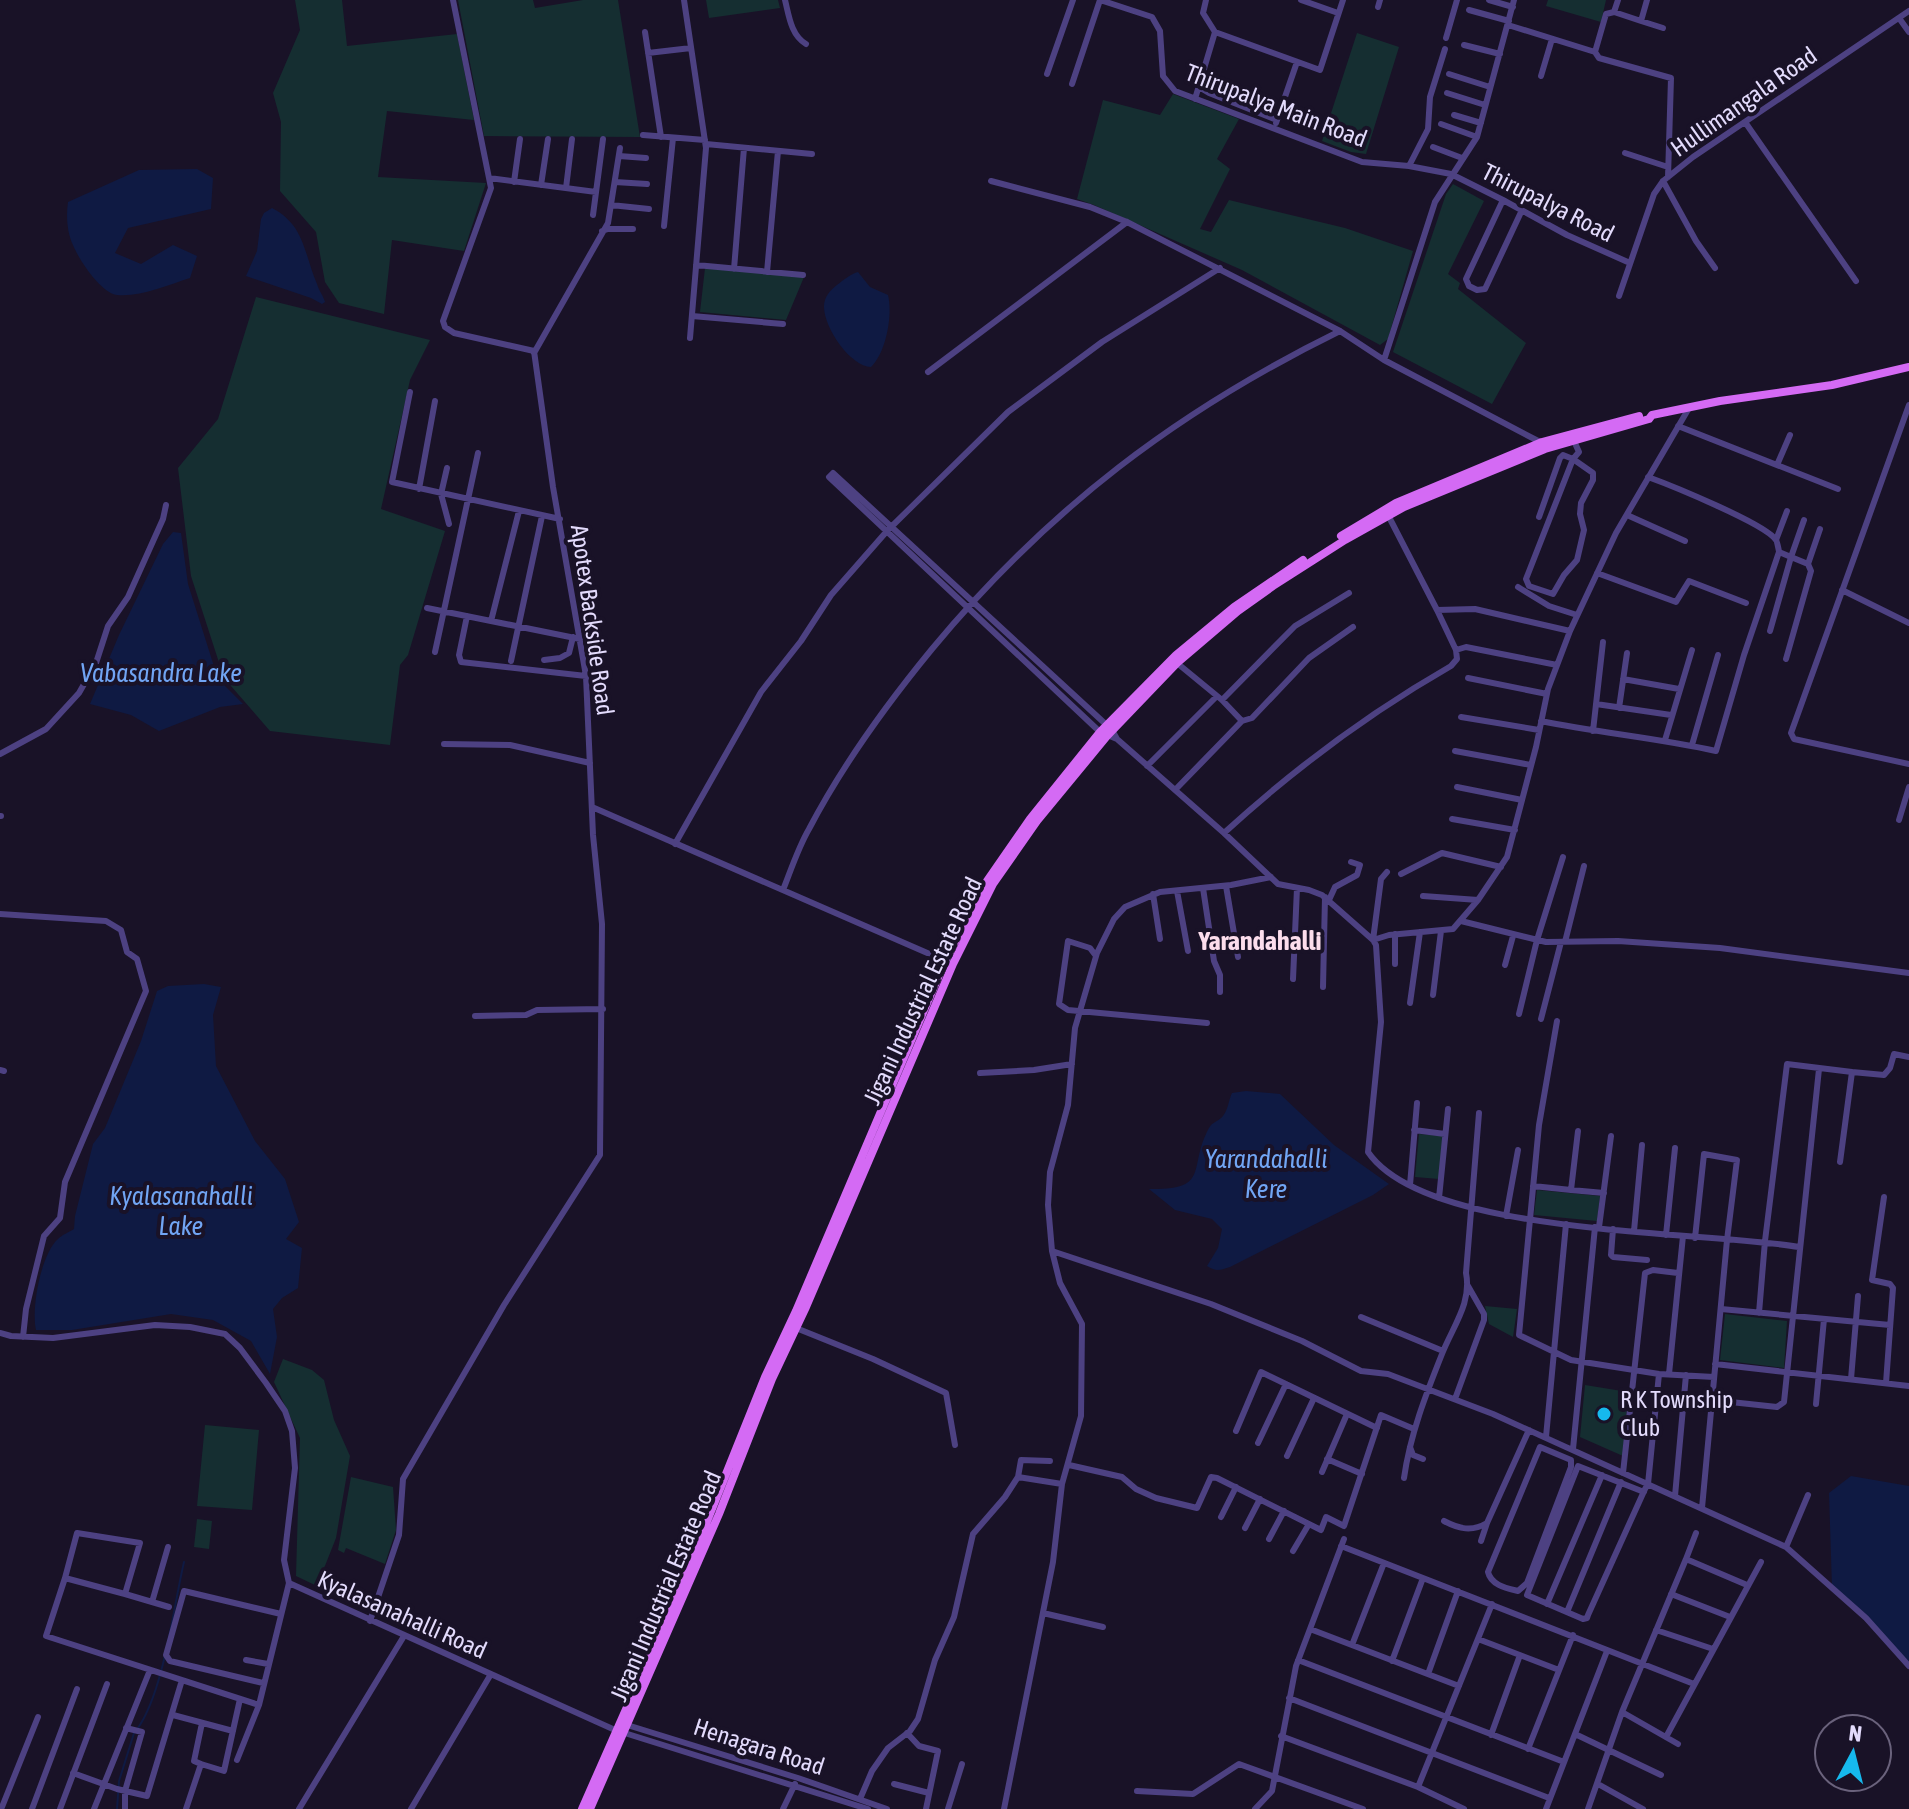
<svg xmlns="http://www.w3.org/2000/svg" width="1909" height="1809" font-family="'Asap Condensed',sans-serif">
<rect width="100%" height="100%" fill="#191227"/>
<path fill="#152e31" d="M295 0H342L347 46 457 34 474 120 387 111 378 177 486 183 464 251 392 240 384 314 339 303 325 282 316 232 280 191 281 122 273 93 300 30Z
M458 0H533L535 8 583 0H618L640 137 484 136Z
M706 0H778L780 8 709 18Z
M1548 0H1606L1601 22 1546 6Z
M1357 33 1399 47 1366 154 1351 152 1322 141Z
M1173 94 1239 119 1217 159 1230 169 1200 229 1211 232 1229 200 1345 228 1413 251 1388 339 1380 345 1242 270 1094 205 1077 199 1103 100 1160 115Z
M1453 184 1484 201 1448 274 1460 283 1458 289 1526 343 1492 404 1393 352 1446 194Z
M705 268 804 277 786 320 700 312Z
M256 297 430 340 410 380 381 509 445 531 408 655 400 665 390 745 270 731 224 678 191 576 178 468 218 419Z
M1419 1134 1443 1136 1439 1179 1415 1177Z
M1537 1190 1600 1196 1597 1221 1534 1215Z
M1485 1306 1517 1309 1513 1337 1489 1324Z
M1725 1314 1787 1321 1784 1368 1720 1360Z
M283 1359 312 1370 324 1380 334 1420 350 1456 336 1538 317 1586 296 1576 300 1438 274 1382Z
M1585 1385 1628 1392 1623 1456 1580 1437Z
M205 1425 259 1430 252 1510 197 1506Z
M351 1477 393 1487 396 1530 385 1564 346 1548 344 1553 338 1550Z
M197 1519 212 1521 209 1549 194 1547Z"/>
<path fill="#0f1a43" d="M197 169 213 178 211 209 128 228 115 253 141 264 173 245 197 256 190 278C168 285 141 297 117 295 101 293 79 260 73 245 67 232 66 216 68 202L139 170Z
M272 208C305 225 304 254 317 284 319 291 323 295 325 302L322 304 311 298 246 276 257 251 261 219 264 213Z
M858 272 870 287 888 295C893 315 886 353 871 367 849 367 818 320 825 300 828 291 836 286 842 281 848 277 851 274 858 272Z
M173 532 181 533 188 584 218 679 243 704 220 707 159 731 131 715 90 704 119 635 163 544Z
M204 984 221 987 213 1015 216 1066 255 1141 285 1179 299 1222 286 1239 302 1248 298 1288 282 1298 273 1309 277 1337 270 1374 251 1341 213 1320 171 1314 72 1330H36C31 1308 41 1254 58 1239 62 1235 69 1232 74 1229L75 1216 93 1144 105 1128 141 1041 157 991 168 986Z
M1246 1091 1280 1094 1334 1145 1389 1184 1373 1195 1230 1267C1221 1270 1216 1272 1207 1266L1218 1248 1222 1229 1212 1219 1175 1210 1149 1189C1212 1190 1187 1168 1209 1128 1212 1122 1219 1121 1223 1116 1228 1110 1229 1099 1232 1093Z
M1851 1476 1909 1486V1664L1832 1587 1829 1493Z"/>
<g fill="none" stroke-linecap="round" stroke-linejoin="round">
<path stroke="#0f1a43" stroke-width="2" d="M138 1728C164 1690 173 1609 184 1562
M117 1809 119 1781 134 1733"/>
<path stroke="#4d4182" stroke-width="6" d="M684 0 706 148 690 338
M785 0C789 16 791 35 806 44
M1100 0 1152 17 1160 31 1163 76 1175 91 1362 162 1409 166 1451 174 1503 200 1567 235 1630 263
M1206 0 1203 13 1215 32 1320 70 1343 0
M1301 0 1338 13
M1489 0 1513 7
M1378 7 1380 0
M1469 10 1509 21
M1614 12 1618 0
M1899 18 1909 32
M1641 21 1663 28
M1508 25 1595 52 1599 58 1671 78 1668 177
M645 32 661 137
M1446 38 1457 0
M1464 45 1500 54
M1595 52 1606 14 1614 12 1641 21 1647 0
M648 53 691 48
M1047 74 1073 0
M1449 74 1490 87
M1541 76 1552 39
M1072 84 1100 0
M1199 87 1209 93 1277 120
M1447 93 1485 105
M1195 99 1215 32
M1454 115 1481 123
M1745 122 1856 281
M1276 123 1297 62
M1441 124 1477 137
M643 135 705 140
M706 144 812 154
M1433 147 1462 158
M1625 153 1668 167
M619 156 646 158
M1409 166 1428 129 1430 97 1445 49
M489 178 596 192
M991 181 1090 207 1127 222 1340 331 1384 360 1542 443
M1663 181 1696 241 1715 268
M514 182 520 139
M615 182 647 184
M541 185 548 139
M566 188 572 139
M1503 200 1466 279 1469 286 1477 290 1485 289 1522 210
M611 205 649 209
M593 215 603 139
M664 226 673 138
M602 231 608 229H633
M696 265 803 275
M734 269 744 148
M767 272 778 151
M1619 296 1654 194 1663 181 1693 157 1909 11
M692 316 783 324
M534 353 608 223 620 148
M1384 360 1435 202 1477 137 1514 0
M928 372 1127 222
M410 392 392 482 560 519
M1909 405 1791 733 1794 739 1909 764
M1678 426 1838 489
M1777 465 1790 435
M447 468 441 494 449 524
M833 473 1112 730 1117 739 1100 732 829 477Z
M419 489 435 401
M1627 515 1685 541
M1539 517 1560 458 1563 455 1573 459 1526 579 1529 586 1553 594 1564 575 1577 560 1584 530 1580 514 1581 503 1593 480V473L1573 459 1579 452 1574 441
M1776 540 1787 511
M1808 564 1820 529
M1597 573 1676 602 1689 581 1746 603
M1518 587 1549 606 1577 615
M1842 590 1909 623
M427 608 580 639
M1437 610 1475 609 1570 631
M467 616 459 655 461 662 586 676
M491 621 519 511
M1770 631 1791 557 1779 552
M1456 650 1466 647 1557 665
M435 652 478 453
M1786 659 1811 571 1808 564 1791 557 1804 520
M544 660 560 658 569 653 573 637
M511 661 542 516
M1177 663 1222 700 1242 721
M1468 678 1547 694
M1623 679 1679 689
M1222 700 1295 626 1349 593
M1596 704 1671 715
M1619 708 1627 653
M1461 717 1539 730
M1541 721C1599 733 1658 738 1716 751L1744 655 1779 552C1779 551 1777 541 1776 540 1766 524 1670 485 1648 477
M1593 731 1603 642
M1117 739 1224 833 1278 884 1309 890 1322 895 1373 940
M1665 740 1692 650
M444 744 510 745 590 763
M1692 745 1718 655
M1455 751 1531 765
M0 754 46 729 79 693 96 663 108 626 128 597 163 519 166 505
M1147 766 1217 696
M1457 787 1522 800
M1175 790 1242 721 1252 718 1309 658 1353 627
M592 807 948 962
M0 816H1
M1452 819 1515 830
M1899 820 1909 787
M1224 833C1295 768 1369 713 1451 666L1457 659 1456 650 1437 610 1389 517
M675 844 761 692 801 641 831 595 887 531 1008 412 1102 342 1220 268
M1387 872 1381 879 1373 940 1376 945 1381 1022 1368 1152C1426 1237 1701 1230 1799 1247
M1401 874 1442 853 1501 867
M1226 886 1238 957
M1203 888 1214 961 1220 975V992
M783 890C791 870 798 848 809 829 843 764 886 705 932 649 1048 509 1177 411 1340 331
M1177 891 1188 951
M1153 894 1160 939
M1423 896 1478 900
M1329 900 1335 887 1357 875 1360 865 1351 862
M0 914 106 921 121 930 127 952 137 959 146 991 65 1182 60 1218 44 1236 26 1309 23 1337
M1461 921 1546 942 1618 941 1720 948 1909 973
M1373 940 1389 935 1453 929 1478 900 1507 857 1536 747 1548 689 1570 631 1616 533 1689 408
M1565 942 1584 866
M1096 956 1090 948 1068 941 1059 1004 1068 1010 1207 1023
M1395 964V934
M1505 965 1513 936
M1293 979 1297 888
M1323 987 1325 897
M1433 995 1441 931
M1410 1003 1420 932
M1519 1014 1537 940 1563 857
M475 1016 526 1015 537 1010 603 1009
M1541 1019 1561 942
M1557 1021 1539 1125 1519 1335 1571 1360 1659 1374 1714 1377
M0 1070 4 1071
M1852 1072 1884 1075 1890 1068 1894 1054 1909 1057
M980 1073 1034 1070 1072 1064
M1414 1130 1445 1134
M1578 1131 1571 1190 1604 1193
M1410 1185 1417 1103
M1533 1186 1571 1190
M1884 1197 1872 1280 1890 1284 1893 1288 1886 1383
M1439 1198 1448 1109
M1506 1216 1518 1150
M1599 1227 1611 1136
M1613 1229 1611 1255 1613 1257 1647 1260
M1634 1231 1642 1145
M1666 1235 1675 1148
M1695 1238 1704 1154 1737 1160 1727 1240 1702 1508
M1052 1251 1211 1304 1302 1341 1361 1371 1388 1374 1493 1414 1786 1547 1866 1618 1909 1666
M1721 1309 1890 1325
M1759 1313 1765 1241 1787 1064 1852 1072 1840 1162
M1361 1317 1443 1351
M796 1328 873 1359 946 1393 955 1445
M0 1333 11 1336 53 1338 155 1325 190 1327 225 1334 240 1348 266 1383 285 1411 292 1431 295 1468 284 1560 289 1583 615 1730 868 1809
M1715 1364 1909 1386
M1669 1374 1683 1236
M1851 1379 1858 1296
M1455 1399 1484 1320V1314L1468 1286
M1712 1400 1777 1407 1784 1402 1819 1069
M1816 1404 1824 1319
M1236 1431 1261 1372 1377 1428
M1546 1437 1566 1224
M1258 1443 1286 1384
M1410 1447 1413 1455 1423 1459
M1540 1447 1571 1460V1467L1527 1583 1518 1591C1506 1588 1491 1585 1488 1572Z
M1573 1449 1595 1227
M1287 1456 1314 1398
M1327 1459 1362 1474
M1069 1465 1122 1477 1136 1489 1156 1498 1197 1508 1211 1477 1217 1478 1321 1530 1326 1517 1344 1526 1381 1415 1414 1429
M1322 1472 1347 1414
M1623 1473 1645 1273 1653 1270 1678 1273
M1018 1477 1021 1460 1050 1461
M1404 1478C1410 1435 1426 1394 1442 1354 1453 1326 1472 1303 1466 1273L1479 1113
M1644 1492 1578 1466 1527 1595 1583 1619 1587 1618 1588 1615 1645 1489 1648 1484 1659 1374
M1675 1496 1686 1375
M1221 1517 1236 1487
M1444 1521C1459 1529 1472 1532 1487 1523L1529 1430
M1245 1528 1260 1499
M1696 1533 1686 1559 1747 1585
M1269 1539 1284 1511
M1481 1541 1487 1523
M1341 1546 1694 1684
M1786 1547 1808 1495
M1293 1551 1309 1524
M65 1578 125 1594
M1671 1594 1730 1617
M152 1602 168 1547
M1547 1604 1602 1475
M169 1607 125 1594 140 1543 77 1533 65 1578 46 1636 259 1705
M1567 1612 1621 1482
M1043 1613 1103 1627
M370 1621 399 1535 403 1479 504 1305 600 1155 602 924 593 835 586 676 553 487 534 351 454 333 445 327 443 321 491 188 453 0
M1310 1629 1459 1686
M1656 1630 1713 1649
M1478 1639 1559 1670
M1352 1645 1384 1563
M246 1660 268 1664
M1298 1660 1564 1762
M1392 1661 1423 1578
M1428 1674 1458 1591
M263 1683 170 1661 166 1655 184 1591 281 1614
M1289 1698 1549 1798
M1622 1712 1678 1744
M173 1715 233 1731
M624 1724 798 1778 887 1809
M907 1733 919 1746 938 1751 926 1809
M1575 1734 1661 1775
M1491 1735 1520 1655
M1281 1736 1418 1787 1464 1809
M1666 1737 1761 1562
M1528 1749 1573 1635
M237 1760 259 1705 289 1583
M201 1764 194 1761 202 1723
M73 1773 117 1789 147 1796 182 1680
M894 1784 929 1793
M1598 1784 1643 1809
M1418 1787 1492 1604
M1137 1791 1193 1794 1239 1764 1363 1809
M860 1799 872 1771 888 1748 910 1731 918 1719 935 1660 954 1617 973 1534 1005 1497 1018 1477 1062 1484
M2 1807 38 1717
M32 1809 77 1689
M60 1809 107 1684
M94 1809 150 1670
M125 1809V1791L142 1732 126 1728
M186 1809 201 1764 224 1771 240 1699
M299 1809 404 1636
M411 1809 491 1674
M783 1809 795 1784
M948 1809 962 1764
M1004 1809 1053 1562 1062 1484 1081 1416 1082 1324 1060 1283 1052 1251 1048 1205 1050 1172 1068 1105 1075 1028 1097 953 1114 919 1125 907 1160 892 1231 885 1271 877
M1255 1809 1272 1791 1296 1666 1344 1539
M1546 1809 1607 1651
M1588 1809 1622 1712 1686 1559"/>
<path stroke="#d46af4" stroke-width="8" d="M1341 536 1396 503 1542 442 1639 416
M582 1809 687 1571 765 1377 796 1311 945 961 987 881 1030 819 1100 732 1176 655 1234 607 1303 560
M590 1809 719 1514 772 1379 806 1307 953 964 993 884 1037 821 1107 736 1177 663 1238 611 1273 586 1345 540 1404 507 1545 449 1649 419 1652 415 1720 401 1832 385 1909 367"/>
</g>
<circle fill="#16b9ed" stroke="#191227" stroke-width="3" cx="1604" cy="1414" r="8"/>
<g text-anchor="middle" stroke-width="8" stroke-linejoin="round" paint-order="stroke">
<g font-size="24" fill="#e3dbfc" stroke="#191227">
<text transform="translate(1744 102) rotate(-35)" y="8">Hullimangala Road</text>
<text transform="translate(1276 106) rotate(21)" y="8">Thirupalya Main Road</text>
<text transform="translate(1548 203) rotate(27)" y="8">Thirupalya Road</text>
<text transform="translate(592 620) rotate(82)" y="8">Apotex Backside Road</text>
<text transform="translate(923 991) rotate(-65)" y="8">Jigani Industrial Estate Road</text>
<text transform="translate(666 1586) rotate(-67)" y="8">Jigani Industrial Estate Road</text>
<text transform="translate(402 1615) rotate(24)" y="8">Kyalasanahalli Road</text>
<text transform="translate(759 1747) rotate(18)" y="8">Henagara Road</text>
</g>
<g font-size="24" fill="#e3dbfc" stroke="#191227" text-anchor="start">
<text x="1620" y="1408">R K Township<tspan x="1620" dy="28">Club</tspan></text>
</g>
<g font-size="26" font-style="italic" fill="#71a5f4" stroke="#191227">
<text x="161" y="682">Vabasandra Lake</text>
<text x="1266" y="1168">Yarandahalli<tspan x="1266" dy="30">Kere</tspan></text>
<text x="181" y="1205">Kyalasanahalli<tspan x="181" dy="30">Lake</tspan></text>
</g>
<g font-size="26" font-weight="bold" fill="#fcddec" stroke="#191227">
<text x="1260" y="950">Yarandahalli</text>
</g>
</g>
<g transform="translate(1853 1753) rotate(7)"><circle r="38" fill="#191227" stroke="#6a627c" stroke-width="2"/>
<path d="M0-6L14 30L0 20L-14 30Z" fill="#16b9ed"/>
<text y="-12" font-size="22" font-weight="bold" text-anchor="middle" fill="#e3dbfc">N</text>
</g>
</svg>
